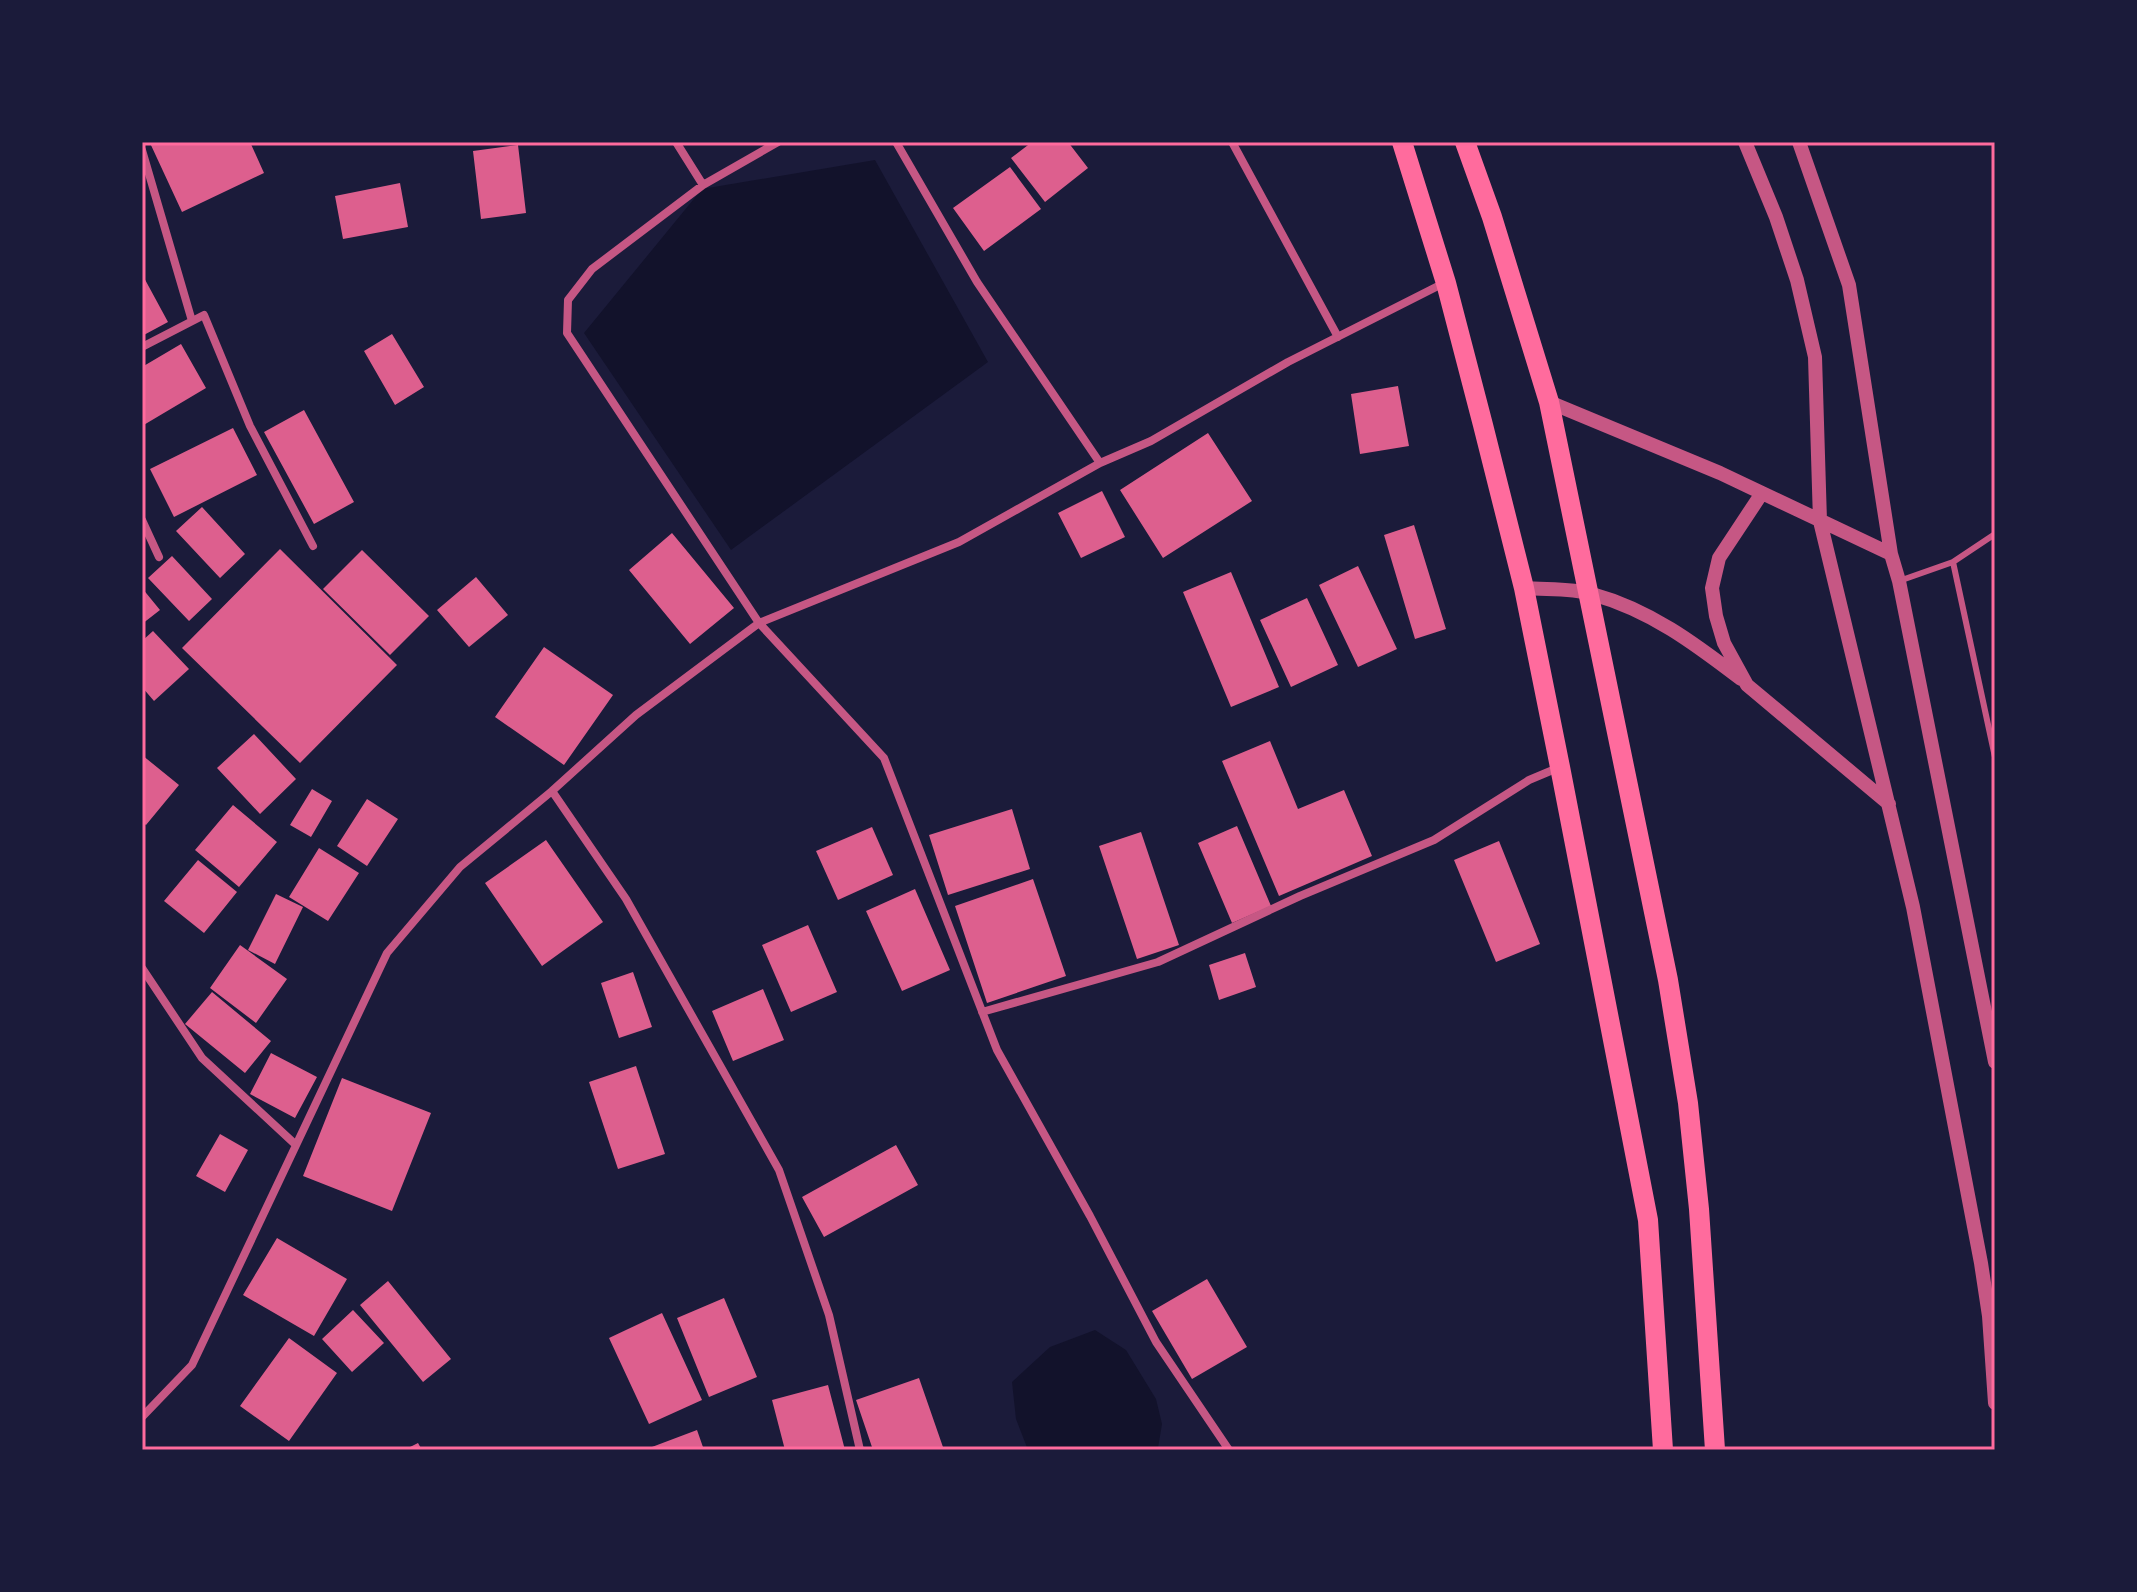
<svg xmlns="http://www.w3.org/2000/svg" width="2137" height="1592" font-family="'IBM Plex Sans',sans-serif">
<rect width="100%" height="100%" fill="#1b1b3a"/>
<path fill="#12122b" d="M875 160 988 362 731 550 584 333 702 189Z
M1095 1330 1126 1350 1156 1399 1162 1424 1158 1448 1028 1450 1016 1419 1012 1382 1050 1347Z"/>
<path fill="#dd5f8e" d="M153 142H250L264 173 182 212 150 143Z
M1032 142H1068L1088 168 1045 202 1011 158Z
M518 145 526 213 481 219 473 151Z
M1010 167 1041 209 984 251 953 208Z
M400 183 408 227 343 239 335 196Z
M142 274 168 322 142 336Z
M392 334 424 387 395 405 364 351Z
M181 344 206 388 142 426V367Z
M1398 386 1409 446 1360 454 1351 394Z
M304 410 354 502 314 524 264 432Z
M233 428 257 475 174 517 150 469Z
M1208 433 1252 501 1163 558 1120 490Z
M1102 491 1125 537 1081 558 1058 513Z
M202 507 245 554 220 578 176 531Z
M1414 525 1446 629 1415 639 1384 535Z
M672 533 734 608 690 644 629 570Z
M280 549 397 665 300 763 182 648Z
M362 550 429 616 390 655 323 589Z
M172 556 212 599 189 621 148 578Z
M1358 566 1397 649 1358 667 1319 585Z
M1231 572 1279 687 1231 707 1183 592Z
M476 577 508 615 469 647 437 610Z
M142 588 160 610 142 624Z
M1307 598 1338 665 1291 687 1260 620Z
M153 631 189 669 154 701 142 687V641Z
M544 647 613 695 564 765 495 717Z
M254 734 296 779 260 814 217 768Z
M1270 741 1298 809 1344 790 1372 856 1279 896 1222 761Z
M142 755 179 785 146 825 142 822Z
M312 789 332 801 311 837 290 825Z
M367 799 398 819 367 866 337 846Z
M233 805 277 842 239 887 195 850Z
M1012 809 1030 869 948 895 929 835Z
M1237 826 1271 906 1232 923 1198 843Z
M872 827 893 875 838 900 816 851Z
M1141 832 1179 945 1137 959 1099 846Z
M546 840 603 922 542 966 485 883Z
M1499 841 1540 944 1496 962 1454 860Z
M319 848 359 873 328 921 289 897Z
M198 860 237 892 204 933 164 901Z
M1033 879 1066 976 987 1003 955 906Z
M915 889 950 970 902 991 866 911Z
M276 894 303 907 275 964 248 950Z
M808 925 837 992 791 1012 762 945Z
M240 945 287 979 256 1023 210 988Z
M1245 953 1256 987 1219 1000 1209 965Z
M633 972 652 1027 619 1038 601 983Z
M763 989 784 1040 733 1061 712 1011Z
M212 992 271 1041 245 1073 185 1024Z
M271 1053 317 1077 295 1118 250 1094Z
M636 1066 665 1154 618 1169 589 1082Z
M342 1078 431 1113 392 1211 303 1176Z
M220 1134 248 1150 225 1192 196 1176Z
M896 1145 918 1185 824 1237 802 1197Z
M277 1238 347 1279 314 1336 243 1295Z
M1207 1279 1247 1347 1192 1379 1152 1311Z
M388 1281 451 1359 423 1382 360 1305Z
M724 1298 757 1377 709 1397 677 1318Z
M353 1310 384 1343 352 1372 322 1339Z
M662 1313 702 1400 649 1424 609 1338Z
M289 1338 337 1373 289 1441 240 1406Z
M919 1378 944 1450H873L856 1400Z
M828 1385 845 1450H785L772 1400Z
M697 1430 704 1450H644Z
M418 1443 422 1450H404Z"/>
<g fill="none" stroke-linecap="round" stroke-linejoin="round">
<path stroke="#c65784" stroke-width="6" d="M1953 562 1995 757
M1899 581 1953 562 1995 534"/>
<path stroke="#c65784" stroke-width="8" d="M676 142 703 185
M778 142 703 185 592 269 568 300 567 333 759 623 884 758 997 1050 1090 1216 1156 1342 1229 1450
M896 142 977 282 1100 463
M1232 142 1338 337
M142 150 192 321
M142 347 204 315 250 426 313 546
M142 520 159 557
M142 968 202 1058 296 1145
M982 1012 1158 962 1300 896 1434 840 1529 780 1560 767
M142 1417 192 1365 387 953 460 867 552 791
M860 1450 829 1315 779 1170 626 899 552 791 636 715 759 623 959 542 1100 463 1151 441 1288 362 1444 283"/>
<path stroke="#c65784" stroke-width="14" d="M1745 142 1776 217 1797 280 1815 357 1820 521 1913 907 1981 1263 1989 1316 1995 1403
M1799 142 1849 285 1891 554 1899 581 1995 1062
M1549 402 1720 473 1891 554
M1762 493 1719 558 1712 588 1716 616 1724 643 1747 685 1889 804
M1524 588C1546 590 1571 588 1592 594 1650 610 1694 643 1741 679"/>
<path stroke="#ff6b9d" stroke-width="20" d="M1402 142 1446 283 1483 425 1524 588 1560 767 1648 1220 1663 1450
M1465 142 1492 217 1549 402 1668 980 1688 1103 1699 1209 1715 1450"/>
</g>
<rect width="2137" height="1592" fill="none" stroke="#1b1b3a" stroke-width="288"/>
<rect x="144" y="144" width="1849" height="1304" fill="none" stroke="#ff6b9d" stroke-width="3"/>
</svg>
